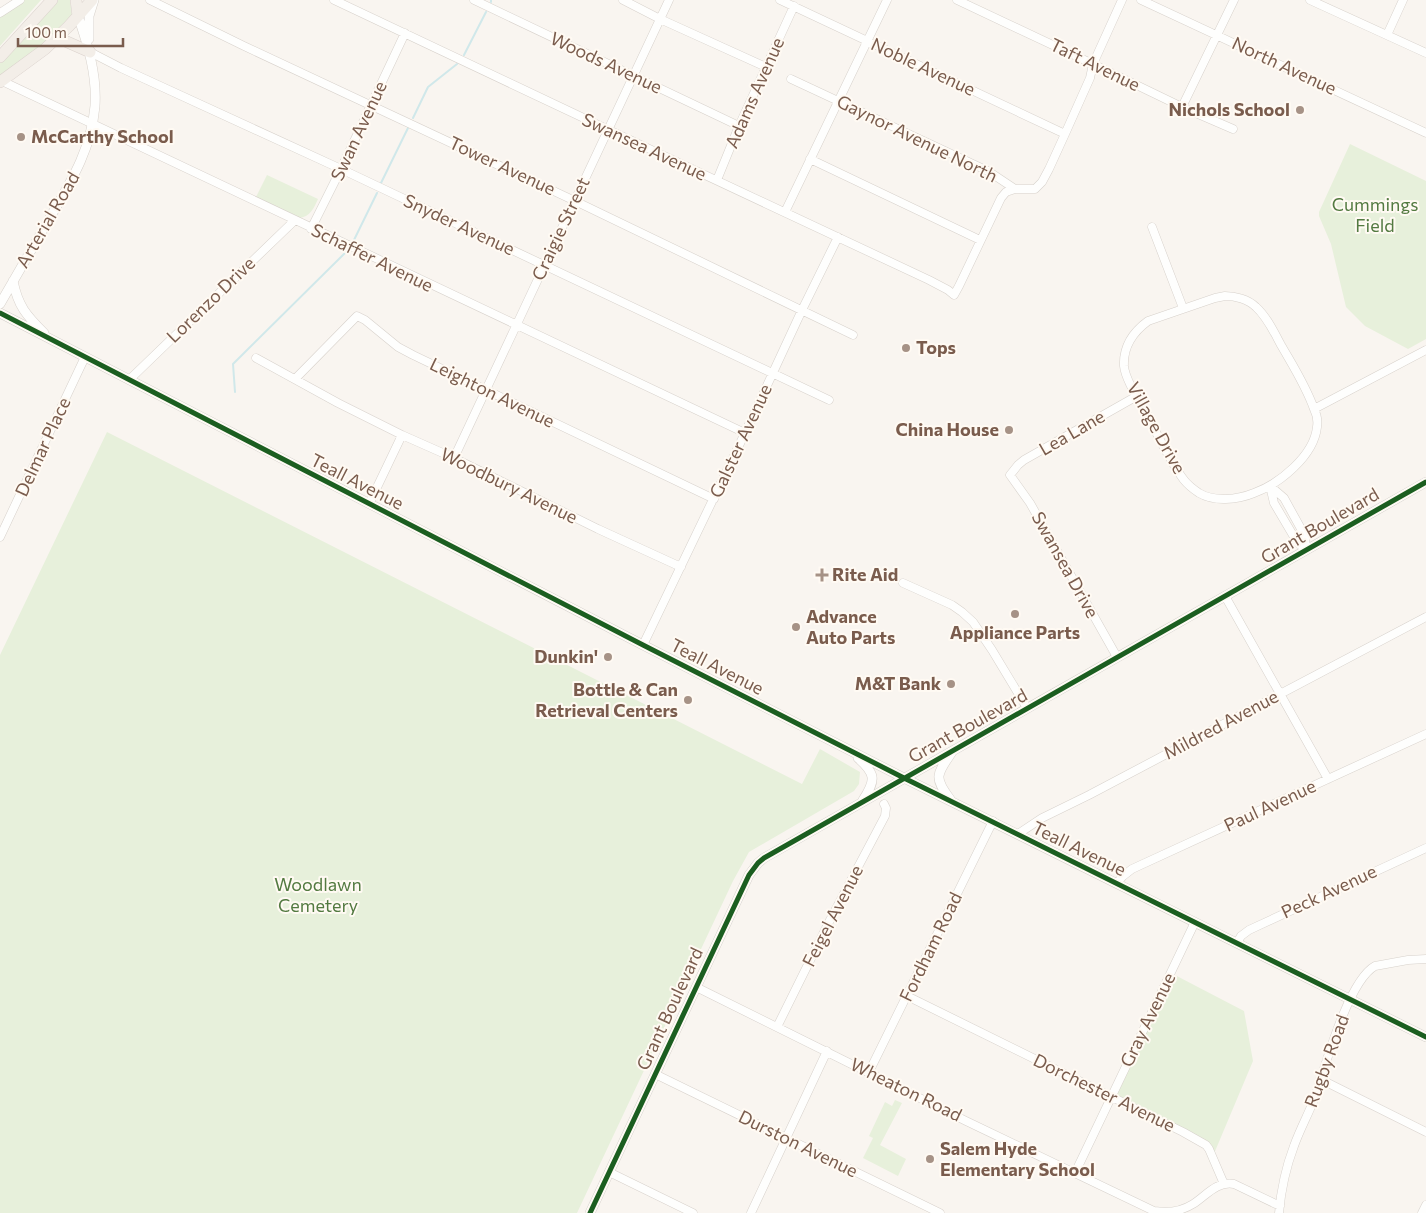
<svg xmlns="http://www.w3.org/2000/svg" width="1426" height="1213" font-family="Commissioner,sans-serif">
<rect width="100%" height="100%" fill="#f9f5f0"/>
<path fill="#e7f0db" d="M25 0H41L0 46V17Z
M55 0H70L72 15 41 46 0 75V62Z
M1350 144 1426 181V339L1408 349 1365 326 1346 307 1331 244 1319 216V212Z
M267 175 318 199C314 208 310 217 299 218L256 197Z
M107 432 802 784 820 749 860 772 859 784 854 791 749 852 733 881 577 1213H0V655Z
M1171 973 1244 1011 1253 1061 1213 1156 1209 1149 1112 1097Z
M895 1100 902 1103 880 1145 906 1159 898 1176 863 1158 873 1138 869 1136 885 1102 892 1106Z"/>
<g fill="none" stroke-linecap="round" stroke-linejoin="round">
<path stroke="#d0e8ea" stroke-width="2" d="M491 2V0
M464 55 486 12
M413 118 428 87 457 64
M381 183 408 128
M353 242 377 193
M235 392 233 364 346 252"/>
<defs>
<path id="minor" d="M150 0 244 46 575 201 853 335
M334 0 609 130 929 280 948 290 954 295 959 286 1001 198 1006 192 1015 189
M474 0 739 126
M623 0 660 19 766 67
M780 0 1065 134
M957 0 1093 64 1182 107 1233 129
M1141 0 1426 133
M1310 0 1426 53
M0 13 20 0
M1387 35 1403 0
M90 52 121 68 341 169 829 400
M791 79 988 171 1015 189H1035L1042 182 1049 169 1065 134 1090 78 1093 64 1122 0
M0 80C248 200 497 316 745 433
M1182 107 1234 0
M810 159 980 240
M717 180 739 126 794 6
M785 212 887 0
M1152 227 1183 308
M311 229 341 169 405 33
M1225 296C1235 296 1248 299 1256 307 1267 317 1274 332 1281 345 1293 366 1306 386 1314 409 1317 415 1318 421 1317 427 1314 456 1279 484 1254 493 1237 500 1214 502 1199 493 1193 489 1188 485 1184 480 1169 460 1158 436 1147 414 1140 403 1125 379 1124 366 1123 347 1133 332 1148 321L1215 298Z
M256 358 338 403 402 435 454 458 598 529 681 567
M295 379 357 316 365 320 398 347 413 355 714 499
M129 380 294 221
M1314 409 1426 350
M454 458 669 0
M1270 486 1284 498 1305 536 1306 550 1297 542 1274 503Z
M369 504 402 435
M0 537 85 357
M903 583 952 605 962 612 973 622 992 650 1027 708
M1225 596 1328 779
M643 645 745 433 802 310 838 237
M1117 657 1030 503 1010 475 1018 465 1024 460 1137 396
M1018 834 1042 818 1089 795 1426 617
M1117 883 1123 876 1132 869 1426 734
M1237 943 1241 936 1249 930 1426 848
M696 987 966 1121 1154 1211C1167 1213 1182 1211 1193 1204 1206 1196 1216 1181 1234 1184L1280 1206
M907 996 1183 1132 1206 1145 1209 1149 1224 1184
M777 1027 830 920 885 816 886 808 884 804
M869 1072 993 821
M655 1074 940 1213
M1320 1079 1426 1132
M609 1172 693 1213
M1075 1173 1195 922
M751 1213 827 1051
M1279 1213C1281 1190 1286 1167 1294 1146 1300 1129 1309 1113 1315 1097 1325 1067 1348 981 1375 966L1408 960 1426 959
M1422 1213 1426 1205"/>
<path id="tertiary" d="M89 39V16L94 0
M13 281C18 306 26 315 44 333
M0 304C16 276 32 249 48 221 70 183 91 151 95 106 97 75 88 45 78 16
M0 313 643 645 904 778 1426 1037
M858 758C876 774 876 780 863 800
M950 799C933 777 937 774 952 752
M590 1213 749 875 758 863 764 858 1426 482"/>
<path id="primary" d="M76 0 78 16
M53 41H65L90 52
M0 57 52 0
M0 82 45 49 69 26 92 0"/>
</defs>
<use href="#minor" stroke="#d7d1cb" stroke-width="9"/>
<use href="#tertiary" stroke="#d7d1cb" stroke-width="10"/>
<use href="#primary" stroke="#dad1cc" stroke-width="12"/>
<use href="#minor" stroke="#fefefd" stroke-width="8"/>
<use href="#tertiary" stroke="#fefefd" stroke-width="9"/>
<use href="#primary" stroke="#f3eee8" stroke-width="11"/>
<defs>
<path id="cycleway" d="M0 313 643 645 904 778 1426 1037
M590 1213 749 875 758 863 764 858 1426 482"/>
</defs>
<use href="#cycleway" stroke="#fffaf3" stroke-width="8"/>
<use href="#cycleway" stroke="#1b5e20" stroke-width="5"/>
</g>
<g fill="#a69286" stroke="#fffaf3" stroke-width="2">
<circle cx="1300" cy="110" r="5"/>
<circle cx="21" cy="137" r="5"/>
<circle cx="906" cy="348" r="5"/>
<circle cx="1009" cy="430" r="5"/>
<path d="M819.5 567.5h5v5h5v5h-5v5h-5v-5h-5v-5h5z"/>
<circle cx="1015" cy="614" r="5"/>
<circle cx="796" cy="627" r="5"/>
<circle cx="608" cy="657" r="5"/>
<circle cx="951" cy="684" r="5"/>
<circle cx="688" cy="700" r="5"/>
<circle cx="930" cy="1159" r="5"/>
</g>
<g text-anchor="middle" stroke-width="4" stroke-linejoin="round" paint-order="stroke">
<g font-size="18" fill="#7a5c4d" stroke="#fffaf3">
<text transform="translate(606 63) rotate(25)" y="6">Woods Avenue</text>
<text transform="translate(1095 65) rotate(26)" y="6">Taft Avenue</text>
<text transform="translate(1284 66) rotate(25)" y="6">North Avenue</text>
<text transform="translate(923 67) rotate(25)" y="6">Noble Avenue</text>
<text transform="translate(755 93) rotate(-66)" y="6">Adams Avenue</text>
<text transform="translate(359 131) rotate(-65)" y="6">Swan Avenue</text>
<text transform="translate(917 139) rotate(26)" y="6">Gaynor Avenue North</text>
<text transform="translate(644 147) rotate(25)" y="6">Swansea Avenue</text>
<text transform="translate(502 166) rotate(25)" y="6">Tower Avenue</text>
<text transform="translate(48 220) rotate(-60)" y="6">Arterial Road</text>
<text transform="translate(459 225) rotate(25)" y="6">Snyder Avenue</text>
<text transform="translate(561 229) rotate(-65)" y="6">Craigie Street</text>
<text transform="translate(372 258) rotate(26)" y="6">Schaffer Avenue</text>
<text transform="translate(211 300) rotate(-44)" y="6">Lorenzo Drive</text>
<text transform="translate(492 393) rotate(26)" y="6">Leighton Avenue</text>
<text transform="translate(1156 428) rotate(61)" y="6">Village Drive</text>
<text transform="translate(1072 433) rotate(-30)" y="6">Lea Lane</text>
<text transform="translate(741 441) rotate(-65)" y="6">Galster Avenue</text>
<text transform="translate(43 447) rotate(-65)" y="6">Delmar Place</text>
<text transform="translate(357 482) rotate(27)" y="6">Teall Avenue</text>
<text transform="translate(509 486) rotate(26)" y="6">Woodbury Avenue</text>
<text transform="translate(1320 526) rotate(-30)" y="6">Grant Boulevard</text>
<text transform="translate(1065 565) rotate(61)" y="6">Swansea Drive</text>
<text transform="translate(717 667) rotate(27)" y="6">Teall Avenue</text>
<text transform="translate(1221 725) rotate(-28)" y="6">Mildred Avenue</text>
<text transform="translate(968 726) rotate(-29)" y="6">Grant Boulevard</text>
<text transform="translate(1270 806) rotate(-25)" y="6">Paul Avenue</text>
<text transform="translate(1079 849) rotate(26)" y="6">Teall Avenue</text>
<text transform="translate(1329 892) rotate(-25)" y="6">Peck Avenue</text>
<text transform="translate(833 916) rotate(-63)" y="6">Feigel Avenue</text>
<text transform="translate(931 947) rotate(-64)" y="6">Fordham Road</text>
<text transform="translate(670 1009) rotate(-65)" y="6">Grant Boulevard</text>
<text transform="translate(1148 1020) rotate(-64)" y="6">Gray Avenue</text>
<text transform="translate(1327 1061) rotate(-70)" y="6">Rugby Road</text>
<text transform="translate(906 1090) rotate(26)" y="6">Wheaton Road</text>
<text transform="translate(1104 1093) rotate(26)" y="6">Dorchester Avenue</text>
<text transform="translate(798 1144) rotate(26)" y="6">Durston Avenue</text>
</g>
<g font-size="18" font-weight="bold" fill="#7a5c4d" stroke="#fffaf3" text-anchor="end">
<text x="1290" y="116">Nichols School</text>
<text x="31" y="143" text-anchor="start">McCarthy School</text>
<text x="916" y="354" text-anchor="start">Tops</text>
<text x="999" y="436">China House</text>
<text x="832" y="581" text-anchor="start">Rite Aid</text>
<text x="806" y="623" text-anchor="start">Advance<tspan x="806" dy="21">Auto Parts</tspan></text>
<text x="1015" y="639" text-anchor="middle">Appliance Parts</text>
<text x="598" y="663">Dunkin'</text>
<text x="941" y="690">M&amp;T Bank</text>
<text x="678" y="696">Bottle &amp; Can<tspan x="678" dy="21">Retrieval Centers</tspan></text>
<text x="940" y="1155" text-anchor="start">Salem Hyde<tspan x="940" dy="21">Elementary School</tspan></text>
</g>
<g font-size="18" fill="#537a41" stroke="#fffaf3">
<text x="1375" y="211">Cummings<tspan x="1375" dy="21">Field</tspan></text>
<text x="318" y="891">Woodlawn<tspan x="318" dy="21">Cemetery</tspan></text>
</g>
</g>
<path d="M18 38v8h105v-8" fill="none" stroke="#7a5c4d" stroke-width="2.5"/>
<text x="25" y="38" font-size="15" fill="#7a5c4d" stroke="#fffaf3" stroke-width="4" paint-order="stroke">100 m</text>
</svg>
